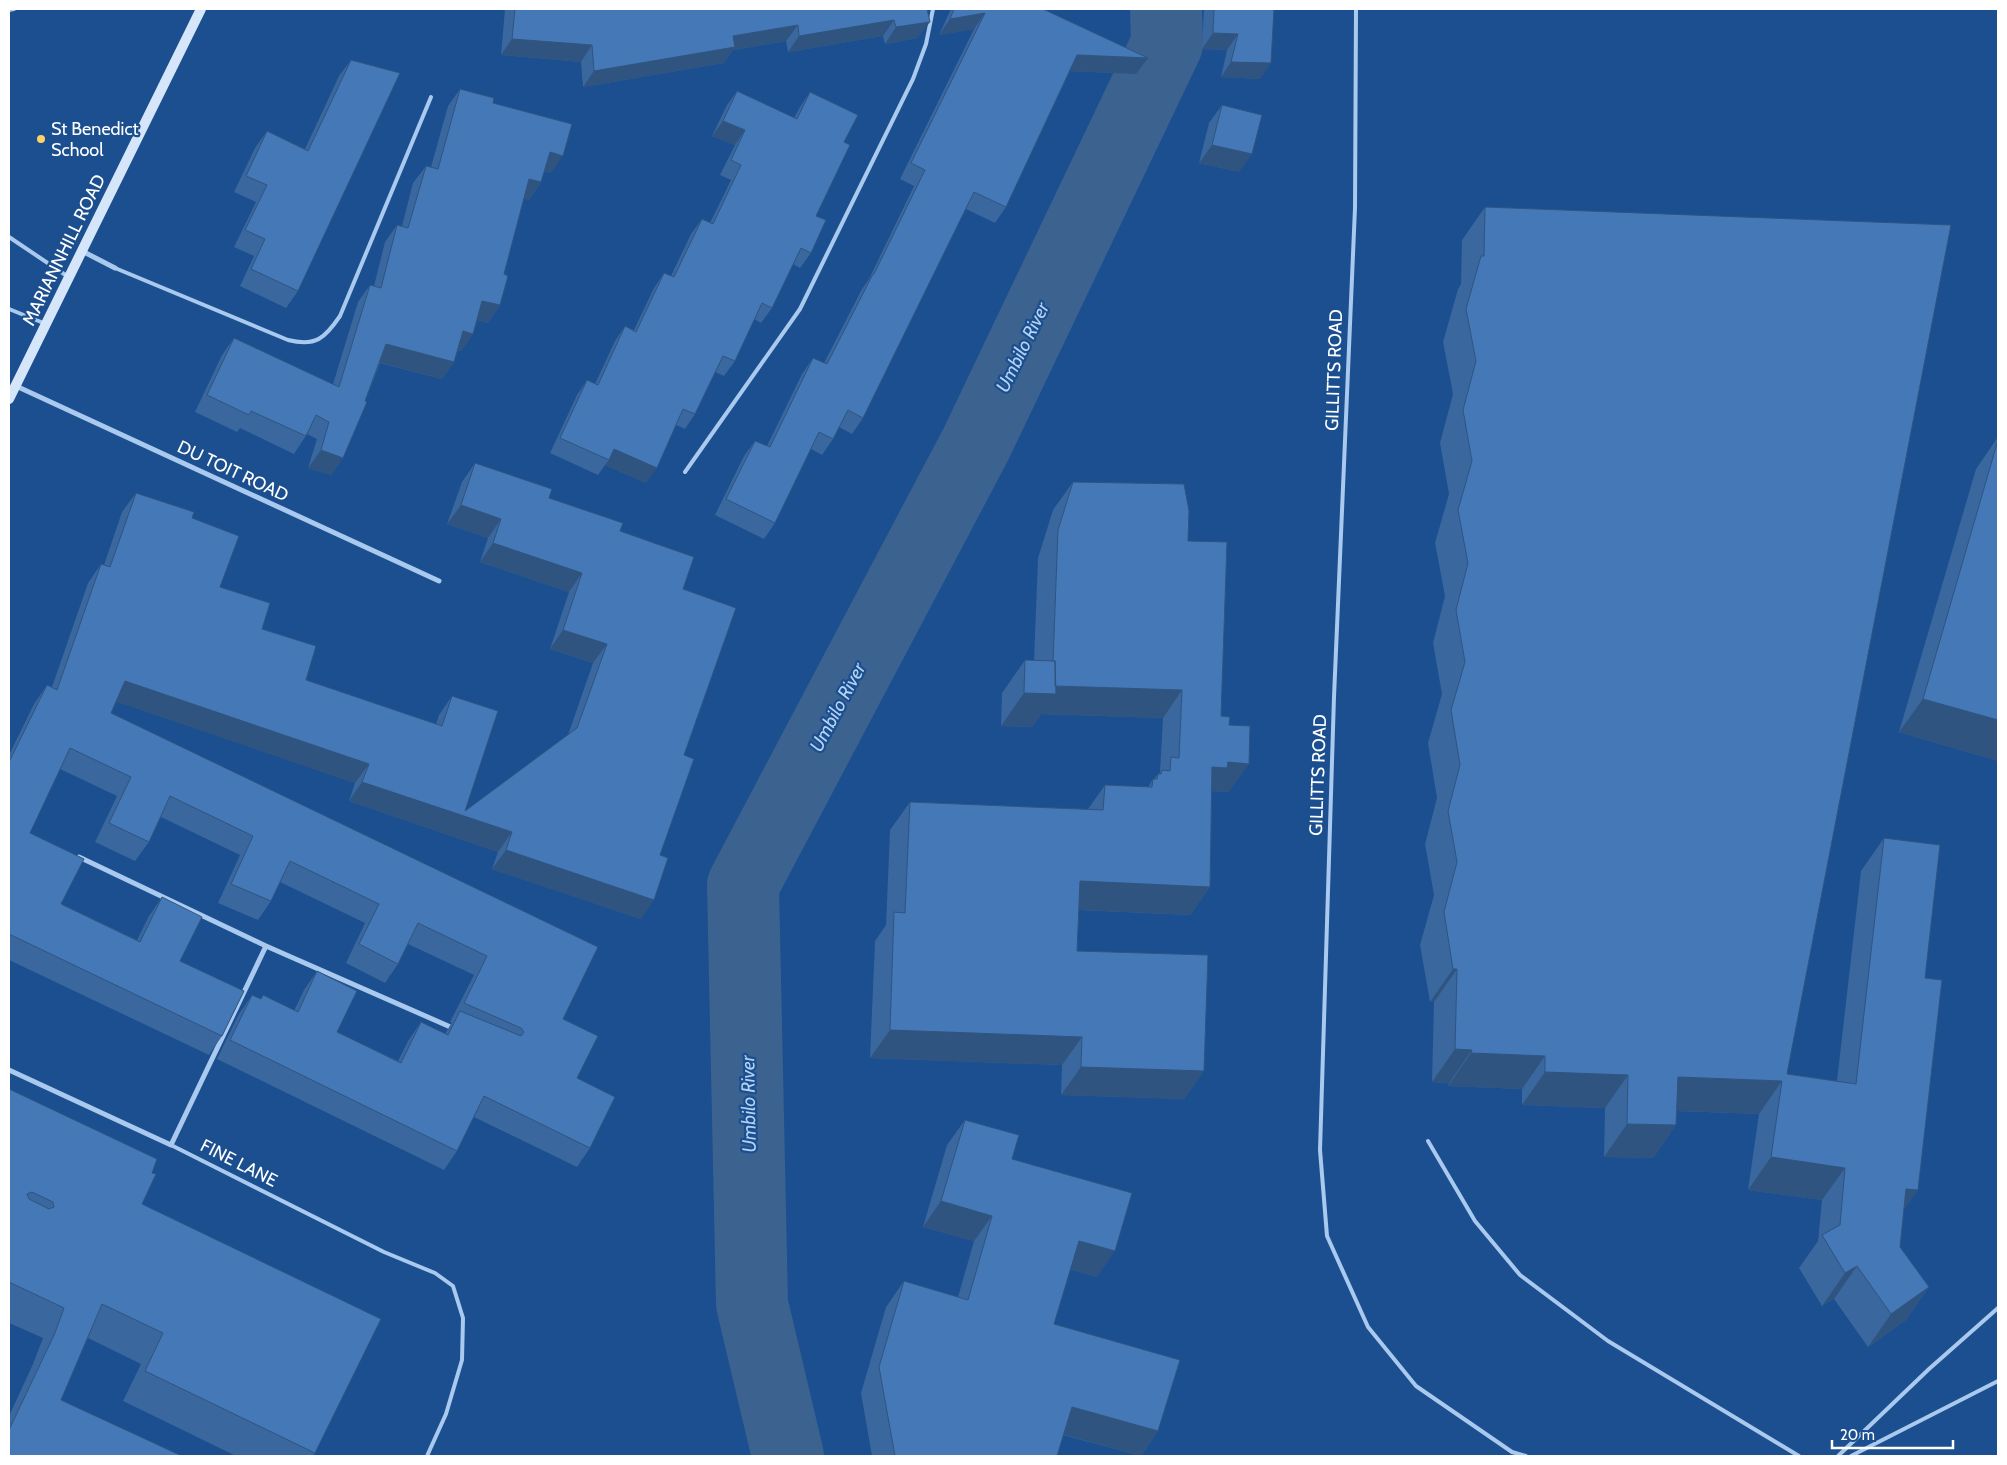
<svg xmlns="http://www.w3.org/2000/svg" width="2007" height="1465" font-family="Cabin,sans-serif">
<rect width="100%" height="100%" fill="#1b4f8f"/>
<g fill="none" stroke-linecap="round" stroke-linejoin="round">
<path stroke="#3c6290" stroke-width="72" d="M788 1456 752 1304 743 885 976 444 1167 44 1166 9"/>
<path stroke="#a9c9ee" stroke-width="4" d="M1356 9 1355 208 1334 697 1320 1150 1327 1236 1368 1327 1416 1386 1512 1452 1526 1456
M9 10 14 9
M9 237 67 276
M115 268 288 340C316 347 325 338 340 316L431 97
M9 309 46 324
M685 472 800 309 913 79 926 44 933 9
M1428 1141 1475 1221 1520 1275 1608 1341 1799 1456
M171 1145 384 1252 435 1273 453 1286 463 1318 462 1360 446 1414 427 1456
M1838 1456 1929 1369 1998 1308
M1851 1456 1998 1381"/>
<path stroke="#a9c9ee" stroke-width="5" d="M82 251 115 268
M16 386 439 581
M79 857 266 946 455 1029
M9 1070 171 1145 266 946"/>
<path stroke="#d6e6fa" stroke-width="10" d="M9 399 201 9"/>
</g>
<path fill="#3a679d" d="M505 9H927L918 38 885 44 883 36 788 52 786 41 733 50 724 63 583 87 581 62 501 55Z
M951 9H1043L1136 74 1070 71 1006 207 995 223 966 209 863 418 852 434 839 427 833 439 822 455 811 449 775 523 764 539 715 515 744 456 755 441 767 446 802 374 813 358 824 363 862 289 869 279 914 186 900 179 974 29 939 35Z
M1204 9H1274L1260 79 1221 77 1227 50 1202 49Z
M351 60 298 291 286 308 240 286 254 256 234 247 256 202 234 192 255 148 267 131 305 149 339 76Z
M460 89 493 103 551 173 544 171 541 182 529 200 524 198 504 274 500 305 488 323 477 320 473 334 461 351 458 350 454 362 442 379 380 363 343 458 331 475 308 468 317 439 307 434 294 454 240 428 237 432 195 412 222 355 234 338 333 384 358 302 370 285 374 286 385 242 397 225 402 226 413 183 426 166 431 167 448 106Z
M737 91 794 118 800 107 810 92 844 142 816 216 811 253 800 268 793 264 772 308 761 323 754 319 735 361 724 376 715 372 695 414 685 429 676 425 646 483 605 465 598 475 550 453 577 395 587 380 595 384 615 341 625 326 634 330 654 288 664 273 671 276 691 234 702 219 710 223 731 180 720 175 735 145 712 136 727 105Z
M1222 105 1239 172 1199 163 1209 123Z
M1485 207 1787 1074 1837 1081 1861 871 1884 838 1925 978 1900 1247 1929 1287 1906 1320 1868 1347 1834 1299 1822 1306 1799 1268 1818 1241 1822 1200 1748 1190 1759 1114 1677 1111 1676 1125 1653 1158 1604 1157 1605 1108 1522 1105V1089L1448 1086 1449 1083 1432 1082 1434 1002H1430L1420 945 1434 895 1425 844 1437 798 1428 743 1442 694 1433 643 1445 596 1435 543 1449 494 1440 443 1453 394 1443 342 1458 289 1461 284 1462 240Z
M1998 437V761L1899 732 1976 469Z
M475 463 620 531 683 589 684 755 660 855 641 919 492 869 498 852 349 801 355 783 116 701 111 713 598 947 563 1019 577 1078 590 1148 577 1167 474 1117 457 1151 444 1170 217 1059 239 1014 252 995 261 999 263 995 294 1011 304 990 317 971 337 1032 398 1061 408 1041 421 1022 445 1034 452 1022H450L474 975 408 944 398 964 385 983 346 963 365 923 280 882 271 901 258 920 218 903 240 855 161 817 149 842 135 861 95 842 117 796 60 769 30 833 61 904 137 940 149 916 162 897 180 961 222 1036 209 1055 9 960V755L34 704 47 685 52 687 88 583 101 564 104 565 122 512 136 493 192 518 220 587 262 629 306 680 436 724 439 715 452 696 465 811 568 735 593 663 550 649 569 592 480 562 488 538 447 524 462 482Z
M1073 482 1188 541 1221 716 1229 792 1211 791 1210 887 1190 915 1079 910 1077 951 1204 1071 1184 1099 1061 1095 1062 1065 870 1058 875 941 886 925 890 830 910 802 1088 809 1105 785 1148 787 1153 779H1154L1158 774H1159L1160 772 1163 718 1041 714 1032 727 1001 726 1002 693 1025 660H1034L1038 558 1053 510Z
M9 1089 152 1173 142 1204 315 1453 313 1456H236L123 1401 141 1364 88 1338 9 1456V1416L33 1364 43 1338 9 1323Z
M965 1120 1012 1159 1097 1277 1070 1269 1054 1324 1158 1431 1141 1456 1063 1435 1057 1456H872L861 1393 886 1307 904 1281 958 1297 974 1241 923 1227 947 1145Z"/>
<path fill="#305480" d="M985 13 974 29 939 35 950 19Z
M894 20 883 36 788 52 799 36Z
M930 22 918 38 885 44 896 27Z
M798 25 786 41 733 50 724 63 583 87 594 71 733 36Z
M1213 33 1238 34 1227 50 1202 49Z
M512 39 592 45 581 62 501 55Z
M1077 55 1148 58 1136 74 1066 71Z
M1231 62 1271 63 1260 79 1221 77Z
M723 121 745 130 735 145 712 136Z
M1212 145 1252 154 1239 172 1199 163Z
M550 152 563 156 551 173 537 170Z
M529 179 541 182 529 200 517 196Z
M482 301 500 305 488 323 470 318Z
M463 331 473 334 461 351 451 348Z
M386 344 454 362 442 379 374 361Z
M614 449 657 468 646 483 605 465 609 460Z
M321 450 343 458 331 475 308 468Z
M461 505 501 519 488 538 447 524Z
M493 543 582 573 569 592 480 562Z
M563 630 607 644 593 663 550 649Z
M125 681 369 764 355 783 111 700Z
M1052 686 1182 690 1163 718 1041 714 1032 727 1001 726 1024 693Z
M1923 699 1998 720V761L1899 732Z
M1228 762 1249 764 1229 792 1211 791 1212 767Z
M362 782 512 832 498 852 349 801Z
M506 850 654 900 641 919 492 869Z
M1080 881 1210 887 1190 915 1060 909Z
M1453 969H1457L1434 1002H1430Z
M890 1030 1082 1037 1062 1065 870 1058Z
M1455 1049 1472 1050 1449 1083 1432 1082Z
M1471 1053 1545 1056 1522 1089 1448 1086Z
M1081 1067 1204 1071 1184 1099 1061 1095Z
M1545 1072 1628 1075 1605 1108 1522 1105Z
M1678 1077 1782 1081 1759 1114 1655 1110Z
M1627 1124 1676 1125 1653 1158 1604 1157Z
M1771 1157 1845 1168 1822 1200 1748 1190Z
M1906 1189 1918 1190 1895 1223Z
M941 1201 992 1216 974 1241 923 1227Z
M1079 1241 1115 1251 1097 1277 1061 1266Z
M1857 1266 1834 1299 1822 1306 1845 1273Z
M1929 1287 1906 1320 1868 1347 1891 1314Z
M1072 1407 1158 1431 1141 1456 1054 1432Z"/>
<path fill="#4478b7" stroke="#305480" fill-rule="evenodd" d="M515 9H927L930 22 896 27 894 20 799 36 798 25 733 36 735 47 594 71 592 45 512 39Z
M954 9H1043L1148 58 1077 55 1006 207 974 192 863 418 848 410 833 439 819 432 775 523 726 499 755 441 770 447 813 358 827 364 873 274H874L925 170 911 163 985 13 950 19Z
M1214 9H1274L1271 63 1231 62 1238 34 1213 33Z
M351 60 400 73 298 291 251 269 265 239 245 230 267 185 246 176 267 131 308 151Z
M460 89 494 98 493 103 572 124 563 156 550 152 541 182 529 179 504 274 508 276 500 305 482 301 473 334 463 331 454 362 386 344 365 401 367 402 343 458 321 450 329 422 316 415 306 436 251 411 249 415 207 395 234 338 339 387 370 285 381 288 397 225 408 228 426 166 438 169Z
M737 91 797 119 810 92 858 115 844 142 850 145 816 216 826 220 811 253 801 248 772 308 762 303 735 361 723 356 695 414 683 409 657 468 614 449 609 460 560 438 587 380 598 385 625 326 636 332 664 273 674 277 702 219 713 224 741 165 731 160 745 130 723 121Z
M1222 105 1262 115 1252 154 1212 145Z
M1485 207 1951 225 1787 1074 1856 1084 1884 838 1940 845 1925 978 1942 980 1918 1190 1906 1189 1900 1247 1929 1287 1891 1314 1857 1266 1845 1273 1822 1235 1840 1225 1845 1168 1771 1157 1782 1081 1678 1077 1676 1125 1627 1124 1628 1075 1545 1072V1056L1471 1053 1472 1050 1455 1049 1457 969H1453L1444 912 1457 862 1448 811 1460 765 1451 710 1465 662 1456 610 1468 563 1458 510 1472 461 1463 410 1476 361 1466 309 1481 256H1484Z
M1998 440V720L1923 699Z
M475 463 552 489 549 498 623 523 620 531 694 557 683 589 736 608 684 755 694 759 660 855 668 858 654 900 506 850 512 832 362 782 369 764 125 681 111 713 598 947 563 1019 598 1036 577 1078 615 1097 590 1148 484 1096 457 1151 230 1040 252 995 261 999 263 995 298 1012 317 971 357 991 337 1032 401 1063 421 1022 448 1035 460 1011 521 1036 524 1032 521 1028 464 1003 487 956 418 923 398 964 359 944 379 904 290 861 271 901 231 884 253 836 170 796 149 842 109 823 131 777 70 748 30 833 84 859 61 904 140 942 162 897 202 917 180 961 244 991 222 1036 9 934V762L47 685 57 690 101 564 110 567 136 493 194 512 192 518 239 536 220 587 270 603 262 629 316 646 306 680 442 726 452 696 498 711 465 811 577 728 607 644 563 630 582 573 493 543 501 519 461 505Z
M1073 482 1184 484 1189 511 1188 541 1227 542 1221 716 1230 717 1229 725 1250 726 1249 764 1228 762 1227 768 1212 767 1210 887 1080 881 1077 951 1208 955 1204 1071 1081 1067 1082 1037 890 1030 894 912 905 913 910 802 1103 810 1105 785 1152 787 1153 779H1157L1158 774H1161L1162 770 1170 771 1171 757 1179 758 1182 690 1055 686V661H1053L1058 530Z
M1025 660 1055 661 1056 694 1024 693Z
M9 1089 157 1159 152 1173 156 1174 142 1204 381 1319 315 1453 145 1371 163 1333 102 1304 61 1400 182 1456H9V1430L55 1333 64 1308 9 1282ZM32 1192 53 1202 54 1207 49 1209 29 1199 27 1194Z
M965 1120 1019 1135 1012 1159 1132 1193 1115 1251 1079 1241 1054 1324 1180 1360 1158 1431 1072 1407 1057 1456H895L879 1367 904 1281 968 1300 992 1216 941 1201Z"/>
<circle fill="#ffd166" stroke="#1b4f8f" stroke-width="2" cx="41" cy="139" r="5"/>
<g text-anchor="middle" stroke-width="4.5" stroke-linejoin="round" paint-order="stroke">
<g font-size="18" fill="#fff" stroke="#1b4f8f" text-anchor="start">
<text x="51" y="135">St Benedict<tspan x="51" dy="21">School</tspan></text>
</g>
<g font-size="18" fill="#fff" stroke="#1b4f8f">
<text transform="translate(64 250) rotate(-64)" y="6">MARIANNHILL ROAD</text>
<text transform="translate(1334 370) rotate(-88)" y="6">GILLITTS ROAD</text>
<text transform="translate(233 471) rotate(25)" y="6">DU TOIT ROAD</text>
<text transform="translate(1318 775) rotate(-88)" y="6">GILLITTS ROAD</text>
<text transform="translate(239 1163) rotate(27)" y="6">FINE LANE</text>
</g>
<g font-size="19" font-style="italic" fill="#b5d3f5" stroke="#1b4f8f">
<text transform="translate(1022 347) rotate(-64)" y="7">Umbilo River</text>
<text transform="translate(837 707) rotate(-62)" y="7">Umbilo River</text>
<text transform="translate(748 1104) rotate(-91)" y="7">Umbilo River</text>
</g>
</g>
<rect width="2007" height="1465" fill="none" stroke="#ffffff" stroke-width="20"/>
<path d="M1832 1440v8h121v-8" fill="none" stroke="#ffffff" stroke-width="2.5"/>
<text x="1840" y="1440" font-size="15" fill="#ffffff" stroke="#1b4f8f" stroke-width="4" paint-order="stroke">20 m</text>
</svg>
